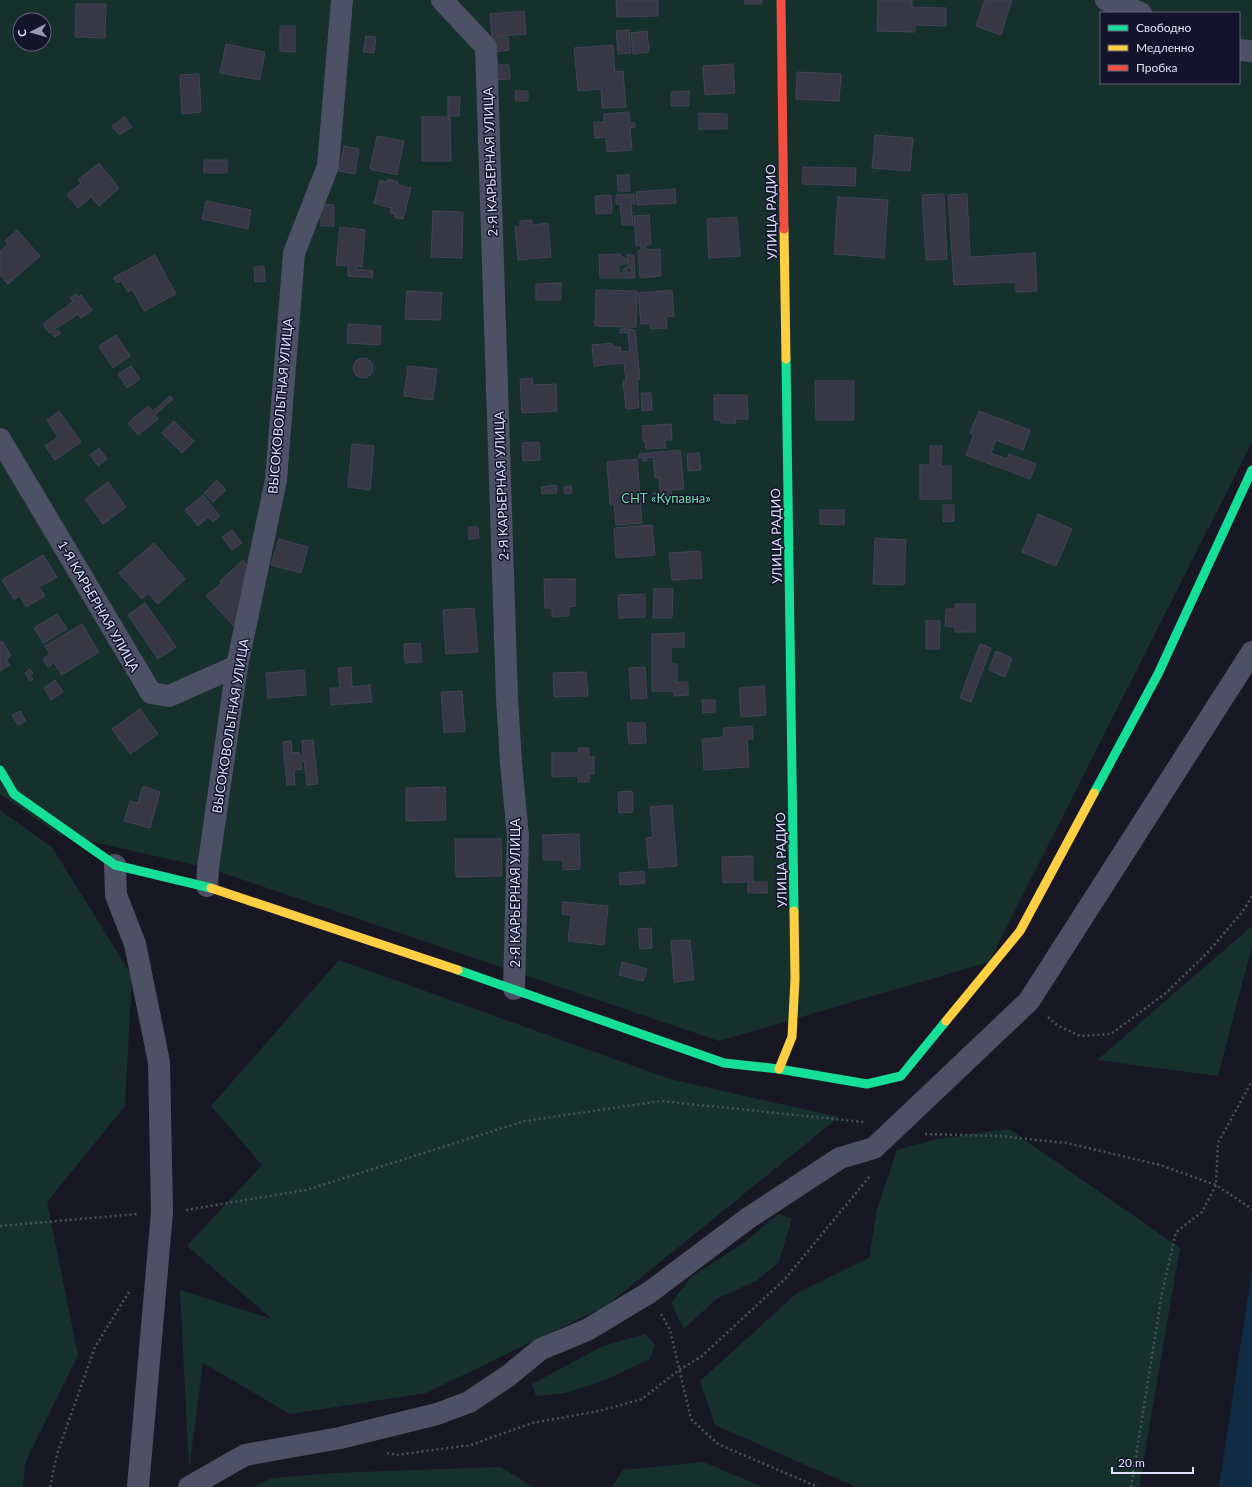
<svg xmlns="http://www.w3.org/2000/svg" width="1252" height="1487" font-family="Lato,sans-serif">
<rect width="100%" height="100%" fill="#181825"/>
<path fill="#16302c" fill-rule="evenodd" d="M0 0H1252V442L989 962 719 1041 208 868 58 834 0 794ZM1101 13H1239V83H1101ZM20 20H44V44H20Z
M0 810 52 847 132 976 125 1106 47 1202 78 1355 25 1463 23 1487H0Z
M1252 926V946L1218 1076 1097 1060Z
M339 960 670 1079 839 1117 606 1306 426 1393 290 1414 203 1363 189 1470 180 1290 272 1319 187 1246 262 1165 211 1106Z
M1009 1129 1180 1248 1139 1487H856L715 1425 700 1381 797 1293 869 1258 877 1209 897 1150 937 1139Z
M778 1214 792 1218 779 1262 756 1281 716 1299 684 1329 671 1303 691 1277 742 1244Z
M645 1334 655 1345 650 1359 603 1381 565 1393 536 1396 532 1384 603 1346Z
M703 1462 764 1487H612L623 1470Z
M501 1467 533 1487H253L272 1478 333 1473Z"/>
<path fill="#102c45" d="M1252 1270V1487H1219Z"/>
<path fill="#373746" stroke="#444357" d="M616 0H658V16L617 17Z
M745 0H762V4H745Z
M878 0H912V7L946 8V26L915 25V32L877 31Z
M985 0H1012L1001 35 976 26Z
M76 4H106L105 38 75 37Z
M524 11 526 34 492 37 490 14Z
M280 26H295V52L280 51Z
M629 30 631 53 618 54 616 31Z
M647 31 649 52 633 54 631 33Z
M366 36 376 37 374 53 363 52Z
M508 37 509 50 493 52 491 39Z
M226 44 265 52 260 80 220 73Z
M613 45 615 72 623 71 626 107 602 108 601 89 578 91 574 48Z
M497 61 498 65H509L510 79 496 80Z
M733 64 735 93 705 95 703 66Z
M797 72 841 74 839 101 796 99Z
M199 74 201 112 182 114 180 75Z
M515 91H528V101H516Z
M689 91V106H671V92Z
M448 97H460L459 116H448Z
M629 112 630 123H635V127L630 128 632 150 607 152 606 137 595 138 594 122H604V114Z
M699 113 727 114V129H699Z
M125 117 132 127 119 135 112 126Z
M422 117H450L451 161H422Z
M875 135 913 138 910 171 872 168Z
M377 136 404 141 397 175 370 169Z
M344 146 359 149 355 174 339 171Z
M204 160H227V173H204Z
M99 163 119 188 99 206 91 197 78 208 67 195 81 183 78 180Z
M803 167 856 168 855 186 802 184Z
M617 175H629L630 191H618Z
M388 179 398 182 397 185 411 188 403 219 394 217 395 214 390 213 391 208 374 203 380 180 387 182Z
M675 189 676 203 637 205 636 192Z
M634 194 635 204H631L633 225H622L620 204H616V195Z
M944 194 947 259 926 260 922 195Z
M967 194 970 257 1035 253 1037 291 1016 292V282L954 285 948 195Z
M611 195 612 213 596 214 595 196Z
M838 197 888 200 884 258 834 254Z
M206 201 251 210 248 229 202 219Z
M321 204 334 205V226H321Z
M433 211 463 212 462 258 431 257Z
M649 215 651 245H646V250L660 249 661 276 640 278 638 251 641 250V245L636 246 634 216Z
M737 217 740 256 709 258 707 219Z
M532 220V225L548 223 551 257 518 260 515 227H520V221Z
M340 227 365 230 362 267 356 266V269L373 271 372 278 348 276V266L336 265Z
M17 230 40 256 8 284 0 275V251L8 244 5 241Z
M619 254 626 259V264H619V273H624V268H627V273L631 272V268H628L627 255H634L635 278H600L599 255Z
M155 255 176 294 144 311 132 289 128 292 121 281 117 283 113 278Z
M264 266 265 281 255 282 254 267Z
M561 283V300H536V284Z
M596 290 637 291 636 327H629V329L635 330 640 379 637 380 639 408 626 409 623 381H626L624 363 594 366 592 345 612 343 613 347H620L621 352 630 351 628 333H620V329H625V327L595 326Z
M672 290 674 316 666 317 667 328 650 329V323L641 324 638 293Z
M407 291 442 293 440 320 405 319Z
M76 294 79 297 81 295 92 310 81 318 78 314 54 330 56 332 58 330 61 333 55 337 50 332 49 333 43 324 70 304 73 301 70 298Z
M348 324 381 326 380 345 347 343Z
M116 335 130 356 113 368 99 346Z
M353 368a10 10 0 1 1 20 0a10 10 0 1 1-20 0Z
M131 366 140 379 127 388 118 374Z
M408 366 437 369 433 400 404 396Z
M532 378 533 385 556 384 557 411 522 413 520 379Z
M815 381H854V420H816Z
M641 393H651L652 410 642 411Z
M714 395H747L748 419H735L736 423H721V420H714Z
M170 396 173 399 155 415 158 419 138 435 128 423 148 406 153 411Z
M59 411 81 442 55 460 45 446 58 437 47 420Z
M979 411 1030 430 1023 450 996 440 991 453 1007 459 1009 454 1036 464 1030 479 966 455 974 434 970 433Z
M174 421 194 441 182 453 162 433Z
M671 424 672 440H665L666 448 646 449 645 441H643L642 426Z
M539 442 540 460 523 461 522 443Z
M352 444 374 446 370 490 348 487Z
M930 446H942L941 466H951V499H920V465H930Z
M99 448 107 459 98 466 90 455Z
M680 450 684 489 671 490 672 500 654 501 653 493 660 492 659 478H655L653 457 646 458 647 461H643V458H639V454Z
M699 453 701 470 688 471 687 454Z
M637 459 642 523 616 525 614 504H610L607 462Z
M217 480 226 490 213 502 204 493Z
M108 482 126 507 103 524 85 499Z
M556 485 557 493 542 494 541 487Z
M571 486 572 493 565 494 564 487Z
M203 495 220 516 213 522 208 517 198 526 185 510Z
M943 505H954V521L943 522Z
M820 510H844V525L820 524Z
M1038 514 1072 529 1056 566 1022 552Z
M652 525 655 555 616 558 614 528Z
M469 527H478L479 538 469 539Z
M232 530 242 543 232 550 222 537Z
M875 538 906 540 904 585 873 584Z
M279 539 308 547 301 573 271 565Z
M154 543 185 579 158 604 148 593 142 599 119 573Z
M700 551 702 578 672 580 669 553Z
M43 555 57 577 39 587 45 596 26 607 20 596 14 599 2 580Z
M243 560 249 569 234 626 206 596 222 583 220 581Z
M544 579H575V606L569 607V616L552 617V608H545Z
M654 589H673L672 618H653Z
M645 594V617L619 618 618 595Z
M145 603 176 647 158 659 128 615Z
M955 604H975V632H955V627L945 626 946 609H955Z
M474 608 478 652 446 654 443 610Z
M57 614 67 629 44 643 34 628Z
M926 621H940L939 649H926Z
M82 624 99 652 62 675 54 663 48 667 43 659 50 654 45 646Z
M684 633V647H671V664H677V682H688V695L674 696V691H652V634Z
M2 641 11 656 6 659 10 665 0 671V642Z
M420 643 422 662 405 663 404 644Z
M980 644 991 648 971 702 960 698Z
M996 651 1012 658 1005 677 989 670Z
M351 667 352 687 370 685 372 702 331 705 330 688H340L338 668Z
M645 667 647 698 631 699 629 668Z
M30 669 33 673 30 675 33 679 30 681 25 673Z
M304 670 306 695 268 698 266 673Z
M586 672 588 696 554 697 553 673Z
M55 680 63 692 51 700 44 688Z
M764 686 766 715 741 717 739 688Z
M462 691 465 731 444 733 441 692Z
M702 700H715V712L703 713Z
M140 709 158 734 130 754 112 729Z
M20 711 26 721 18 725 12 715Z
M627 723H645L646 743 629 744Z
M752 726 753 739H747L749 767 704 770 702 739 724 737 723 728Z
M313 740 318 784 307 785 304 761H301L302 769 294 770 295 785H287L283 742 291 741 292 753 299 752 300 756H303L302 741Z
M578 748H589V757H594V774H589V782H578V776L552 777V753H578Z
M143 786 160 792 150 828 124 821 130 801 138 803Z
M445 787 446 820 406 821V788Z
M632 791 633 812 619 813 618 792Z
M672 805 677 866 649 868 646 838 653 837 650 807Z
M579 834 580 869 563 870V860H543V835Z
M455 839H501L502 876 456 877Z
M753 856V882H767V893H748V882L723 883 722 857Z
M644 871 645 883 620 885 619 873Z
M563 902 608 906 604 945 568 941 571 915 562 914Z
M651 928 652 948 640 949 638 929Z
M690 940 694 980 674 982 671 941Z
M622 962 647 969 643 981 619 975Z"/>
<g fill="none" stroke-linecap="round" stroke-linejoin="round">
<path stroke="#46545d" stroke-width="2.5" stroke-dasharray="2 3" stroke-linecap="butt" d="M1048 1017 1057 1025 1080 1036 1111 1034 1166 993 1208 952 1243 911 1252 896
M925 1134 999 1136 1067 1143 1160 1165 1216 1185 1252 1209
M186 1210 306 1190 525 1121 661 1101 864 1122
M0 1226 137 1214
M661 1314 670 1330 691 1419 718 1444 818 1487
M387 1453 396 1455 471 1445 532 1423 599 1411 642 1399 679 1370 702 1356 785 1279 870 1176
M50 1487 57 1454 95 1347 129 1292
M1131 1487 1162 1293 1176 1232 1202 1212 1216 1185 1218 1143 1252 1081"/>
<path stroke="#4e5165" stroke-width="22" d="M442 0 486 47 507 698 511 763 518 836 514 989
M1106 0 1141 13
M1239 50 1252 51
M0 439 151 693 169 696 237 666
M115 865 116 895 135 944 159 1062 162 1212 138 1487
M207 886 208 868 237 666 276 480 294 253 328 166 342 0
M189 1487 245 1455 340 1438 437 1414 469 1402 508 1376 541 1349 587 1330 650 1292 747 1219 840 1158 874 1148 1029 1001 1252 652"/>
<path stroke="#16e098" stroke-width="9" d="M786 359 794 911
M0 770 14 794 115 865 211 888
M1094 793 1158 674 1252 470
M458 970 724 1063 779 1069 867 1084 901 1076 946 1021"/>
<path stroke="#ffcf43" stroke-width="9" d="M784 229 786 359
M211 888 458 970
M946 1021 1020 931 1094 793
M779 1069 792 1037 795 979 794 911"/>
<path stroke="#f24e42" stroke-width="9" d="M781 0 784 229"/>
</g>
<g text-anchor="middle" stroke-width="3" stroke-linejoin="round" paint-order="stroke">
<g font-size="13" fill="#dee0fd" stroke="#13132a">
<text transform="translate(490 162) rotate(-92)" y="5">2-Я КАРЬЕРНАЯ УЛИЦА</text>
<text transform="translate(771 212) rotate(-91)" y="5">УЛИЦА РАДИО</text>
<text transform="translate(280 406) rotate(-85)" y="5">ВЫСОКОВОЛЬТНАЯ УЛИЦА</text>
<text transform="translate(501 486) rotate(-92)" y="5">2-Я КАРЬЕРНАЯ УЛИЦА</text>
<text transform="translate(776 536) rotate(-91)" y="5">УЛИЦА РАДИО</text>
<text transform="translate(99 606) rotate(60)" y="5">1-Я КАРЬЕРНАЯ УЛИЦА</text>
<text transform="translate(230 726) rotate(-81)" y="5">ВЫСОКОВОЛЬТНАЯ УЛИЦА</text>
<text transform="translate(781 860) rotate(-91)" y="5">УЛИЦА РАДИО</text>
<text transform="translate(515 893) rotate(-90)" y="5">2-Я КАРЬЕРНАЯ УЛИЦА</text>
</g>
<g font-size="13" fill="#6ddbab" stroke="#13132a">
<text x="666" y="503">СНТ «Купавна»</text>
</g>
</g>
<rect x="1100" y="12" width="140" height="72" fill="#13132a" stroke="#64657e"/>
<rect x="1108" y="25" width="20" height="6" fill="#16e098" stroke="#64657e"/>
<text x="1136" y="32" font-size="12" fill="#dee0fd">Свободно</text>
<rect x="1108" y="45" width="20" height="6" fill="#ffcf43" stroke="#64657e"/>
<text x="1136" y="52" font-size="12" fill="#dee0fd">Медленно</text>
<rect x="1108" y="65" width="20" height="6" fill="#f24e42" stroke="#64657e"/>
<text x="1136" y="72" font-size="12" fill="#dee0fd">Пробка</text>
<g transform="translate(32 32) rotate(264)"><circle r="19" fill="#13132a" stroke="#64657e"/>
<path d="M0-3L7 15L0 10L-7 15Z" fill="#999ab1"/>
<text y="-6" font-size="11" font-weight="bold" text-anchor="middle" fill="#dee0fd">С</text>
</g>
<path d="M1112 1467v6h81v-6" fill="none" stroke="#dee0fd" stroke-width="2"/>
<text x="1118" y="1467" font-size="12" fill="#dee0fd" stroke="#13132a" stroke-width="3" paint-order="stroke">20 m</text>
</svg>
